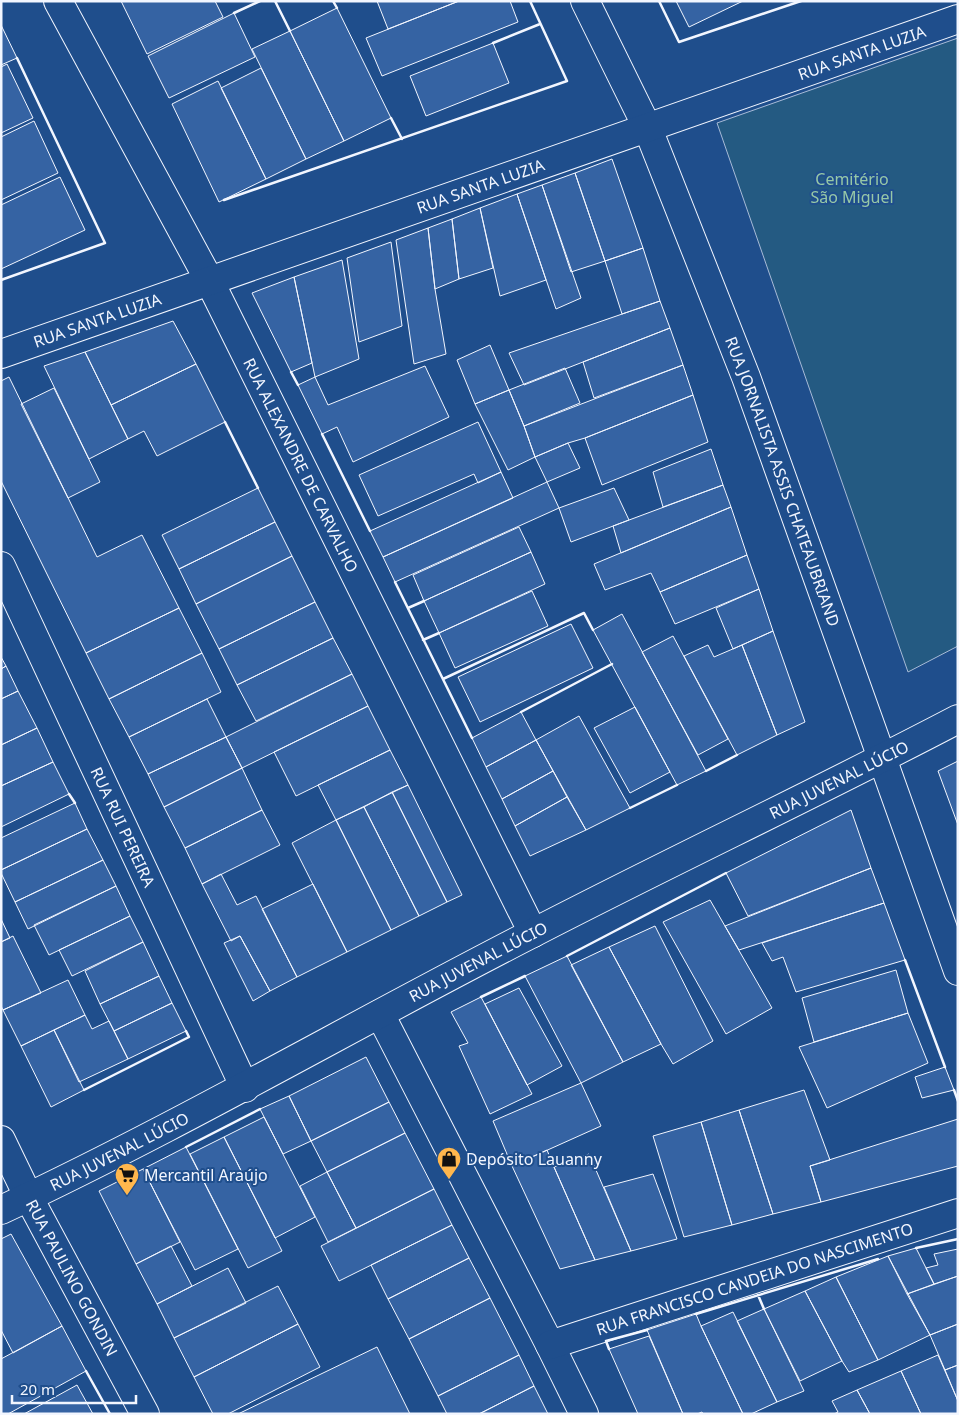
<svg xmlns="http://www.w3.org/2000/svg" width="959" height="1415" font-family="'Noto Sans',sans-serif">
<rect width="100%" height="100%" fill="#1f4e8c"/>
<path fill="#245a82" stroke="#a8bbd7" d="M958 38V646L908 672 717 123Z"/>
<path fill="#3563a3" stroke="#f2f6ff" d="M121 1H215L223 17 147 54Z
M377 1H459L388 29Z
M459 1H510L518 22 382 76 366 38Z
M676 1H743L689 27Z
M337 8 391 118 344 141 290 31Z
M234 13 255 57 169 98 148 56Z
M1 25 17 58 1 65Z
M290 31 344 141 306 159 252 49Z
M493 43 509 83 426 116 410 76Z
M7 64 33 118 1 133V67Z
M261 68 306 159 266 179 221 88Z
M218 81 266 179 219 202 172 104Z
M34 121 58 173 1 200V137Z
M612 159 643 248 605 261 575 173Z
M575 173 605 261 571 272 542 185Z
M60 177 85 230 1 269V205Z
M542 185 581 298 556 309 517 194Z
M517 194 546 280 500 296 480 208Z
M480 208 493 268 459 279 452 219Z
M452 219 459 279 435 289 428 228Z
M428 228 435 289 446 354 414 364 396 240Z
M391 242 402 326 359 342 347 258Z
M643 248 660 301 622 314 605 261Z
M342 260 359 359 315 377 294 277Z
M294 277 312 363 291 372 252 293Z
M660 301 670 328 524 385 509 353Z
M173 321 196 364 111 405 85 352Z
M670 328 683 365 594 398 583 362Z
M490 345 509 390 475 404 457 360Z
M85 352 128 439 89 459 44 366Z
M196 364 225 422 157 456 144 431 128 439 111 405Z
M683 365 693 395 585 438 568 443 535 457 524 426Z
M425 366 449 417 353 462 337 427 322 434 298 385 315 377 328 405Z
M565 368 580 403 524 426 509 390Z
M9 377 97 557 142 535 179 608 86 653 1 481V381Z
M54 388 100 482 68 498 21 404Z
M509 390 524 426 535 457 508 470 475 404Z
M693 395 708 442 602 485 585 438Z
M478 422 501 472 478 483 474 474 378 516 359 475Z
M568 443 580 468 547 482 535 457Z
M711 449 723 485 663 507 653 472Z
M501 472 513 498 383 557 370 531Z
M547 482 559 508 395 582 383 557Z
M723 485 731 507 621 553 613 526Z
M258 488 275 522 179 569 162 535Z
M614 488 629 520 571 542 559 508Z
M731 507 747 555 660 592 651 573 605 590 594 564Z
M275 522 292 556 196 604 179 569Z
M519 527 531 552 424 601 413 575Z
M531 552 545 584 439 633 424 601Z
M747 555 759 589 675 624 660 592Z
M292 556 315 602 219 649 196 604Z
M759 589 773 631 733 649 716 608Z
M532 591 548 626 455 668 439 633Z
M315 602 333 638 237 685 219 649Z
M179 608 202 653 109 699 86 653Z
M622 614 706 771 677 785 593 630Z
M571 624 593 668 480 722 458 677Z
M773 631 805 722 777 735 742 645Z
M673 636 728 739 698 755 642 652Z
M333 638 352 674 256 721 237 685Z
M708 645 714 657 742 645 777 735 737 755 684 656Z
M202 653 221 692 129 737 109 699Z
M1 657 6 666 1 669Z
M6 666 18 691 1 699V669Z
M352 674 368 706 242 768 226 737Z
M18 691 37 728 1 745V699Z
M207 699 226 737 148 774 129 737Z
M368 706 390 750 296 796 274 752Z
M635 707 670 772 630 793 594 728Z
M521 712 536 740 486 767 472 738Z
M579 716 630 808 586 830 536 740Z
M37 728 53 762 1 786V745Z
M226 737 242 768 164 807 148 774Z
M536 740 553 771 502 799 486 767Z
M390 750 408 785 336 820 318 785Z
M958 761V825L938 771Z
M53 762 69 794 1 827V786Z
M242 768 262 810 185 848 164 807Z
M553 771 567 797 515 826 502 799Z
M408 785 462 895 447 902 392 792Z
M392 792 447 902 419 916 364 807Z
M567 797 586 830 530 856 515 826Z
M75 803 87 829 1 870V838Z
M364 807 419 916 391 930 336 820Z
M262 810 280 845 202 884 185 848Z
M851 810 871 868 748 916 726 873Z
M336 820 391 930 347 952 292 843Z
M87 829 103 860 15 902 1 873V870Z
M103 860 116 886 28 929 15 902Z
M871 868 884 903 739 950 725 926Z
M221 874 237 905 256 896 297 977 270 991 240 936 231 941 202 884Z
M313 884 347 952 297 977 262 909Z
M116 886 130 916 49 955 34 925Z
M710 900 772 1008 726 1034 663 922Z
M884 903 905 960 796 992 783 957 772 961 762 943Z
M130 916 143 942 72 976 59 950Z
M1 919 10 938 1 942Z
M655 926 713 1041 673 1064 661 1044 609 947Z
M13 936 41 993 3 1010 1 1006V942Z
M240 936 270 991 253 1001 224 943Z
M143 942 159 976 100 1004 85 971Z
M609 947 661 1044 623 1062 571 965Z
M567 956 623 1062 581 1083 525 976Z
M896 970 908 1013 814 1042 802 998Z
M159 976 172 1003 114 1031 100 1004Z
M68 980 85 1015 21 1046 3 1010Z
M519 988 562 1066 527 1085 485 1004Z
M481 997 532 1094 490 1114 459 1046 468 1043 451 1012Z
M172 1003 186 1031 128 1059 114 1031Z
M908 1013 928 1063 827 1108 799 1047Z
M85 1015 92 1029 109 1021 128 1059 79 1082 54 1030Z
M54 1030 84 1090 51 1107 21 1046Z
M366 1057 389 1102 311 1141 289 1096Z
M945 1067 954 1090 922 1098 915 1077Z
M581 1083 601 1126 512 1166 493 1121Z
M804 1090 830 1160 810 1166 821 1202 773 1214 739 1110Z
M289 1096 311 1141 283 1154 260 1109Z
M389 1102 405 1133 327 1172 311 1141Z
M739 1110 773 1214 732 1225 701 1122Z
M264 1117 315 1217 275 1238 224 1137Z
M958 1119V1166L821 1202 810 1166Z
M701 1122 732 1225 684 1237 653 1136Z
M405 1133 434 1189 356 1228 327 1172Z
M224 1137 282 1251 248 1268 190 1154Z
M186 1147 238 1249 195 1270 143 1169Z
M547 1150 554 1167 595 1260 560 1269 512 1166Z
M589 1154 631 1251 595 1260 554 1167Z
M143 1169 180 1242 136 1264 99 1191Z
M327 1172 356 1228 328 1242 300 1186Z
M653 1174 677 1239 631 1251 604 1187Z
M434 1189 452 1225 339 1281 321 1246Z
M452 1225 469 1258 388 1299 371 1265Z
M11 1234 62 1326 13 1353 1 1330V1239Z
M171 1246 192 1286 157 1304 136 1264Z
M916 1248 934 1284 907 1294 888 1256Z
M958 1249V1276L934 1284 926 1268 938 1265 934 1254Z
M888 1256 930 1335 878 1360 836 1277Z
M469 1258 490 1298 409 1339 388 1299Z
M228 1268 246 1303 174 1338 157 1304Z
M958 1276V1324L930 1335 907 1294Z
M836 1277 878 1360 849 1372 842 1361 805 1291Z
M278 1286 298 1324 194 1377 174 1338Z
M805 1291 842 1361 800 1381 764 1309Z
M490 1298 519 1355 438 1396 409 1339Z
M764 1309 804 1391 777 1402 737 1321Z
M733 1312 777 1402 751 1414H743L701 1326Z
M696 1314 701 1326 743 1414H703L702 1412 697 1414H683L647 1330Z
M298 1324 320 1367 228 1414H213L194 1377Z
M958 1324V1365L945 1370 930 1335Z
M62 1326 86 1371 8 1414H1V1359Z
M649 1336 683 1414H638L609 1349Z
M377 1347 410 1414H238Z
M519 1355 534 1386 479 1414H447L438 1396Z
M938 1355 958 1401V1414H921L901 1371Z
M958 1365V1401L945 1370Z
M901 1371 921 1414H870L857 1390Z
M77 1385 93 1414H24Z
M534 1386 548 1414H479Z
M857 1390 870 1414H834L838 1412 832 1401Z"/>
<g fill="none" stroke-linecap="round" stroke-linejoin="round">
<defs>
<g id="street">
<path id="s1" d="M58 1 209 280 533 933"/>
<path id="s2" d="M585 1 648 129 746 377 958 971"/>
<path id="s3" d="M1 354 958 19"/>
<path id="s4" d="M1 566 245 1088"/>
<path d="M380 1014 550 1345 584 1414"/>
<path id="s5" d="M1 1140 29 1198 145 1414"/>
<path id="s6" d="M1 1210C182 1125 355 1024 533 933 674 860 817 793 958 719"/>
<path id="s7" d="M550 1345 958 1213"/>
</g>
</defs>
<use href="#street" stroke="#f2f6ff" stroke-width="30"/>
<use href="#street" stroke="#1f4e8c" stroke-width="28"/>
<path stroke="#f2f6ff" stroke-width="2.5" d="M275 1 290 31
M333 1 337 8
M659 1 679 42 801 1
M234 13 260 1
M493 43 540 24
M391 118 402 139
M224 200 567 81 530 1
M1 280 105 243 17 58
M291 372 298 385
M225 422 258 488
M322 434 370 531
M395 582 472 738
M408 608 424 601
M423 640 439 633
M443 679 584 613 593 630
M521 712 612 664
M706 771 737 755
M69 794 75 803
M630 808 677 785
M567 956 726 873
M905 960 945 1067
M481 997 525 976
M84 1090 189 1037 186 1031
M954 1090 958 1101
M186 1147 260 1109
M916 1248 958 1239
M758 1295 764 1309
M696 1314 878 1259
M609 1349 606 1341 647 1330
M86 1371 110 1414"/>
</g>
<defs>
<symbol id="shop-pin" viewBox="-11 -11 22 30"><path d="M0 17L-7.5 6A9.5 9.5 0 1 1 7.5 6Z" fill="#ffb74d" stroke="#1f4e8c"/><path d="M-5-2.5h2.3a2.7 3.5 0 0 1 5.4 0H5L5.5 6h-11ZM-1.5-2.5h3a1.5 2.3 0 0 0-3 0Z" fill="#111"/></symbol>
<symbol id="supermarket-pin" viewBox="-11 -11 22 30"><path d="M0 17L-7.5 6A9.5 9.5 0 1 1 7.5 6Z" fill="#ffb74d" stroke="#1f4e8c"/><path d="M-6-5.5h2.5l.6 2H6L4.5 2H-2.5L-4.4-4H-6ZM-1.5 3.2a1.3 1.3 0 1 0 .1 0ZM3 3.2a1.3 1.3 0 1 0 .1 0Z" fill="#111"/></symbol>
</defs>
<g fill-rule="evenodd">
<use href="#shop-pin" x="435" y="1145" width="28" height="38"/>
<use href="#supermarket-pin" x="113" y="1161" width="28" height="38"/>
</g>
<g text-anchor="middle" stroke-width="4" stroke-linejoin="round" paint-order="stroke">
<g font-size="16" fill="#f2f6ff" stroke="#1f4e8c">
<text dy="6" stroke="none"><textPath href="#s3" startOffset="912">RUA SANTA LUZIA</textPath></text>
<text dy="6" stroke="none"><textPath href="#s3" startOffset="508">RUA SANTA LUZIA</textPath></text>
<text dy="6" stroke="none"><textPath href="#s3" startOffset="102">RUA SANTA LUZIA</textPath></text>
<text dy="6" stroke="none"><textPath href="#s1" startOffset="524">RUA ALEXANDRE DE CARVALHO</textPath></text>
<text dy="6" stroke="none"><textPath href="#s2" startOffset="520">RUA JORNALISTA ASSIS CHATEAUBRIAND</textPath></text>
<text dy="6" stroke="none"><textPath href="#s6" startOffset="942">RUA JUVENAL LÚCIO</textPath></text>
<text dy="6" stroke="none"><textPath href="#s4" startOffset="288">RUA RUI PEREIRA</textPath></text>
<text dy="6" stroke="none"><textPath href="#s6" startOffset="538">RUA JUVENAL LÚCIO</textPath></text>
<text dy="6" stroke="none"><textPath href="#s6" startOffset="132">RUA JUVENAL LÚCIO</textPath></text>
<text dy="6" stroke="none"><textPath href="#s5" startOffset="155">RUA PAULINO GONDIN</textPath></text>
<text dy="6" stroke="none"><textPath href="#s7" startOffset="215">RUA FRANCISCO CANDEIA DO NASCIMENTO</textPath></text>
</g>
<g font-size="16" fill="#97c8a6" stroke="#1f4e8c">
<text x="852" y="185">Cemitério<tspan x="852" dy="18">São Miguel</tspan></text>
</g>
<g font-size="16" fill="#f2f6ff" stroke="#1f4e8c" text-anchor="start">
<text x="466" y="1165">Depósito Lauanny</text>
<text x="144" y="1181">Mercantil Araújo</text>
</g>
</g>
<rect width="959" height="1415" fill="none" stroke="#f2f6ff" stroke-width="5"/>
<path d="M12 1395v8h124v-8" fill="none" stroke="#f2f6ff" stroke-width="2.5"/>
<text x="20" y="1395" font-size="15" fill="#f2f6ff" stroke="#1f4e8c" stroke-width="4" paint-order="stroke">20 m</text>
</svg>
